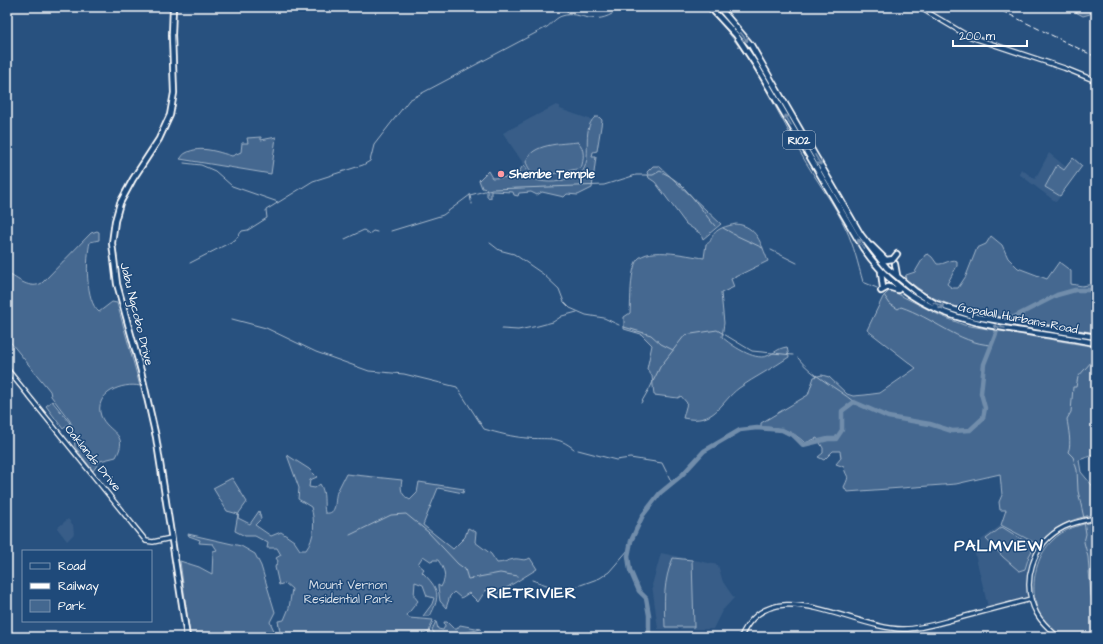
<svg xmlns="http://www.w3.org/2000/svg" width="1103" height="644" font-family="'Architects Daughter',sans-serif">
<rect width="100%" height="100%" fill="#28517f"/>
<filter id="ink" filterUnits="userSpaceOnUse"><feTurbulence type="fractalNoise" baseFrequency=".025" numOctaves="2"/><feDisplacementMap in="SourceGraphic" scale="8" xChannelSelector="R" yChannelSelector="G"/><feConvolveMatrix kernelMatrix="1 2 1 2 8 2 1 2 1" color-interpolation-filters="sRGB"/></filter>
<g filter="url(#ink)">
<path fill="#375d88" d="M556 105 560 106V109L592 120 588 136 585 167 580 174 559 181 533 178 503 133Z
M1049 153 1066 167 1073 158 1082 166 1056 202 1019 174 1021 169 1035 179Z
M68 519 73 525 74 534 67 541 57 528Z
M1001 525 1039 545 1032 556 1028 569 1027 597 988 607 973 546Z
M661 553 718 565 723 582 734 598 722 611 713 629H658L652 585Z"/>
<path fill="#446890" stroke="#a2b4c8" d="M1072 7H1094L1090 14 1083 16 1070 9Z
M595 117H599L602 120 597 151 593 152 592 157H596L592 188 578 195 567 194 564 197 542 192 537 195 531 192 519 193 518 196 514 195 513 192 491 191V198L487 197V189L482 188 479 180 488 171 492 178 516 177 522 167 524 165 527 169 525 175C536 182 552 184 564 180 569 178 577 176 581 173 594 159 580 130 595 117Z
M261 137V140L276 137 271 174 180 159C183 156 182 155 186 153 200 145 218 152 232 156L241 152 242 143H248L247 138Z
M578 142C585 148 584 160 581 168 570 170 547 177 536 174 530 172 528 167 526 162 531 143 562 144 578 142Z
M1073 158 1082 166 1060 196 1045 187 1057 165 1064 170Z
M653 166H659L721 224 703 239 701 234 686 224 655 182 649 178 647 172Z
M736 224C757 226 761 244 768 261L731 279 734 287 721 293 724 323 722 337C731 345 754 361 767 356 775 353 778 348 787 347L789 357C773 368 755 377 739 388 719 403 716 425 683 418L687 403 681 396 678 398 654 395 652 376 647 369 652 345 641 334 624 329V317L630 313C631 297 630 280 635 264 641 244 688 256 704 258L706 244C711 242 710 241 712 237 716 228 727 226 736 224Z
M97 231 99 232V240L90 242C86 258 85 301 99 312L112 302 117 303 140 386C123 382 93 393 101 416 108 433 130 433 116 457L100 461 93 471 75 447 72 426 70 421 51 396 50 391 7 338V273C18 279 30 290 42 283L91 233Z
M991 236 1002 245 1008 258 1018 268 1047 279 1059 262 1071 271V284L1082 286 1094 284 1096 282V333L962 310 929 296 905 279 906 275 915 272 925 255 928 254 932 257 937 264C945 265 950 258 957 261V266L947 284 952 288H958L966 276 977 248 986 244Z
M890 290 939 315 964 325 1096 347V454L1079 460 1081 472 1096 490V507L1093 509 1091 515C1069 520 1053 527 1039 545L1001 525 1006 510H1000L999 502 1002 495 1000 474 956 484 847 492 844 487C851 473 846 479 844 467L836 464 841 458 840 451H833L824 460 818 457 823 453V448L817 438 805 443C792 430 779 427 761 427V423L808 395 814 377 822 375 829 377 847 394 853 396 865 395 880 393 916 368 867 330 883 297Z
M52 401 70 423 63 429 46 406Z
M287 455 309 469 317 477 310 480 309 487 315 488 320 484C326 493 323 503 325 513 338 515 334 500 337 492 340 486 343 480 346 474L402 480C400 489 401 495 410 500L417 493 419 482 464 489 463 493 438 488 423 525 453 549 465 537 468 528 476 532 475 542 491 554 497 563C504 563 508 560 514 559 520 558 524 562 530 558L537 569 495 595 486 590 478 602 469 593 461 598 454 592 450 596 446 608 440 601 438 587V585L441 587C447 576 445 570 438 560H433L432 562 423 556 418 564 424 569 422 572C439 589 441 595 430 616H423L432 604 434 598 427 596 423 585 415 582 414 596 418 601 407 615 409 618 433 620 429 632 419 635V637H281L278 621 284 620 289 608 292 589 285 583 279 585 275 567 278 561 276 558 281 555 277 548H267L268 543 255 536H245L235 531 238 514 227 511 213 488 232 478 247 502 239 513 238 518 250 524 259 511 261 519 255 525 271 536 281 532 294 541 300 550H306C315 538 315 521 311 507L298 499 299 488Z
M1096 521V637C1087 637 1073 640 1065 637 1026 624 1026 566 1052 541 1064 528 1080 525 1096 521Z
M1002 527 1034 547 1029 556 1025 569 1019 571 1003 557 986 539Z
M188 534 241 546 255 554 261 566 275 612 270 622 277 637H190L180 561 199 567 212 574 213 551 217 550 213 544 199 543 200 540 189 536Z
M673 558 692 560 694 627H665C664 602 663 581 673 558Z
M436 621 438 629 443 630 445 626 444 622H447L454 629H457L460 625 481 629 448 637H437L432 630Z"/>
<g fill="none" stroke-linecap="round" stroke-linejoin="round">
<path stroke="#aabbcd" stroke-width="1" d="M704 7C747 45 773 104 801 154 815 179 834 203 846 229 854 246 858 264 863 282L877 288
M565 8 569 14
M613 12 645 7
M184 163 201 165 215 171 232 186 278 202
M470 195 471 201
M472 203V204
M723 228 732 233
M391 231 443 215 470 195 492 189 604 185 636 175H653L660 171C686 182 698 207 715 226
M733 234 763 248
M345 239 364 230 369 234 373 231 377 232
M490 243 499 250 514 254 543 274 559 289 564 302 570 308 586 315 604 318 619 325
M771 250 797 263
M190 263 235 240 242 231 248 230 267 218 266 210 313 181 363 165 370 161 374 145 409 100 547 27C551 24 557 17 562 16 579 10 591 26 612 14
M884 295 890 304 898 309 901 307C932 317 958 343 991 345
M232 319 266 328 316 352 369 371 404 374 457 387 484 429C498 433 512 437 527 438 547 440 557 435 574 449
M624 327 651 335 661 344 673 350
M502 329 518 330 538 326 553 322 562 316 577 312
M1094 335 1096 329
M798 358C813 377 836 387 854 402
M650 388 660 367 685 335 717 330 752 351 793 355
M641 403 649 389
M578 450 616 460 630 458 662 463 672 483
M1084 518 1078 491 1077 470 1073 457 1068 452C1072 444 1068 428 1067 419L1071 412 1073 387H1076L1078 377 1092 361 1094 355 1092 344
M1084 521 1086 534 1084 542 1088 557 1091 595 1096 615
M350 535 391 515 406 514 428 532 458 564 465 569 468 579 500 573 518 576
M532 580 564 591 600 578 609 572 629 549"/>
<path stroke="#718dab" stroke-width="4.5" d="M649 637V615L646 598 639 591 630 570 628 556 631 541 643 515 660 493 682 475 704 451 740 430 757 428 782 430 794 436 803 445 828 439H836L842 430V411L854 402 888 417 930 424 952 431 970 430 983 418 985 408 981 393 984 364 997 331 1012 318 1057 295 1075 290H1096"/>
<defs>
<path id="minor" d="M919 7 968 36 1064 68 1096 81
M7 369 146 541 153 542 171 538
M741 637C770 569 854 630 904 629 920 629 936 624 951 620 978 613 1005 606 1031 599
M1058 637C1050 630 1042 623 1037 614 1020 584 1032 543 1064 527 1074 522 1085 520 1096 518"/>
<path id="major" d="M173 7 172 35 174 93 170 115 159 139 133 179 120 203 115 221 112 243 117 284 141 371 156 437 187 637
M710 7 736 35 756 65 863 248C920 331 1006 325 1096 343
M719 7 751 45 861 235 887 268 916 292 936 304 977 317 1096 337
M872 246 886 260 893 259 897 254
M895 264 897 275
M881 272 883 288
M881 291 888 287 898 290"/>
</defs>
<use href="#minor" stroke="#fff" stroke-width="6"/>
<use href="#major" stroke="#fff" stroke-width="8"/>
<use href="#minor" stroke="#1f4a7a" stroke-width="3.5"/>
<use href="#major" stroke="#1f4a7a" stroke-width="4.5"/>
<path stroke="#fff" stroke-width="1" stroke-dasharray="6 3" stroke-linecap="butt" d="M994 7 1096 57"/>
</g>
<defs><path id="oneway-shaft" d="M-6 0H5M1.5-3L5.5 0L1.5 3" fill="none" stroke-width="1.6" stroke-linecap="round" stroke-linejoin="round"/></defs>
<g stroke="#7992af">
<use href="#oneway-shaft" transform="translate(744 37) rotate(52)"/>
<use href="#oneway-shaft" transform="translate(788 120) rotate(-120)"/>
<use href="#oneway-shaft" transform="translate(818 160) rotate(60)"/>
<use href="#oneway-shaft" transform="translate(861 244) rotate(-123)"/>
<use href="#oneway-shaft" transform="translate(939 305) rotate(24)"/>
<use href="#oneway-shaft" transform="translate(999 327) rotate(-170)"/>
</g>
</g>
<circle fill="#ff9aa2" stroke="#1f4a7a" stroke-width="1.5" cx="501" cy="174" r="4"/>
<g text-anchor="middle" stroke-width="3" stroke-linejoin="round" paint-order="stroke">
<rect fill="#1f4a7a" stroke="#bcc9d7" stroke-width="1" x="783" y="131" width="32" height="18" rx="3"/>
<g font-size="11" font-weight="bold" fill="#fff">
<text x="799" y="144">R102</text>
</g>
<g font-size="12" font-weight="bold" fill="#fff" stroke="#1f4a7a" text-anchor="start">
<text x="509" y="178">Shembe Temple</text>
</g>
<g font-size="12" fill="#fff" stroke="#1f4a7a">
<text transform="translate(137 314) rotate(76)" y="4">Jabu Ngcobo Drive</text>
<text transform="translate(1018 318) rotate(11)" y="4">Gopalall Hurbans Road</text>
<text transform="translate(93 458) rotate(51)" y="4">Oaklands Drive</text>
</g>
<g font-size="12" fill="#dae1e9" stroke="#1f4a7a">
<text x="348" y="589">Mount Vernon<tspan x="348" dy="14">Residential Park</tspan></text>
</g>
<g font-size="16" font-weight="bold" letter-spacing="1" fill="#fff" stroke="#1f4a7a">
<text x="999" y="551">PALMVIEW</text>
<text x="532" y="598">RIETRIVIER</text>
</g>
</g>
<rect width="1103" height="644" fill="none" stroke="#1f4a7a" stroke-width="24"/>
<rect x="12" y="12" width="1079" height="620" fill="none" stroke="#fff" stroke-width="1.5" filter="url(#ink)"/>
<rect x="22" y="550" width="130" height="72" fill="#1f4a7a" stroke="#7992af"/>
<rect x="30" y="563" width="20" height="6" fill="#1f4a7a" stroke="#7992af"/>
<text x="58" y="570" font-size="12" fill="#ffffff">Road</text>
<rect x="30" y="583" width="20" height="6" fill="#ffffff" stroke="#7992af"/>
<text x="58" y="590" font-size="12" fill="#ffffff">Railway</text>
<rect x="30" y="600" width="20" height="12" fill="#446890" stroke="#7992af"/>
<text x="58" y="610" font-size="12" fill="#ffffff">Park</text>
<path d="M953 40v6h74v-6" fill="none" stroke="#ffffff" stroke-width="2"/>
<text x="959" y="40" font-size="12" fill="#ffffff" stroke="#1f4a7a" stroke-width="3" paint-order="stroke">200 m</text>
</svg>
